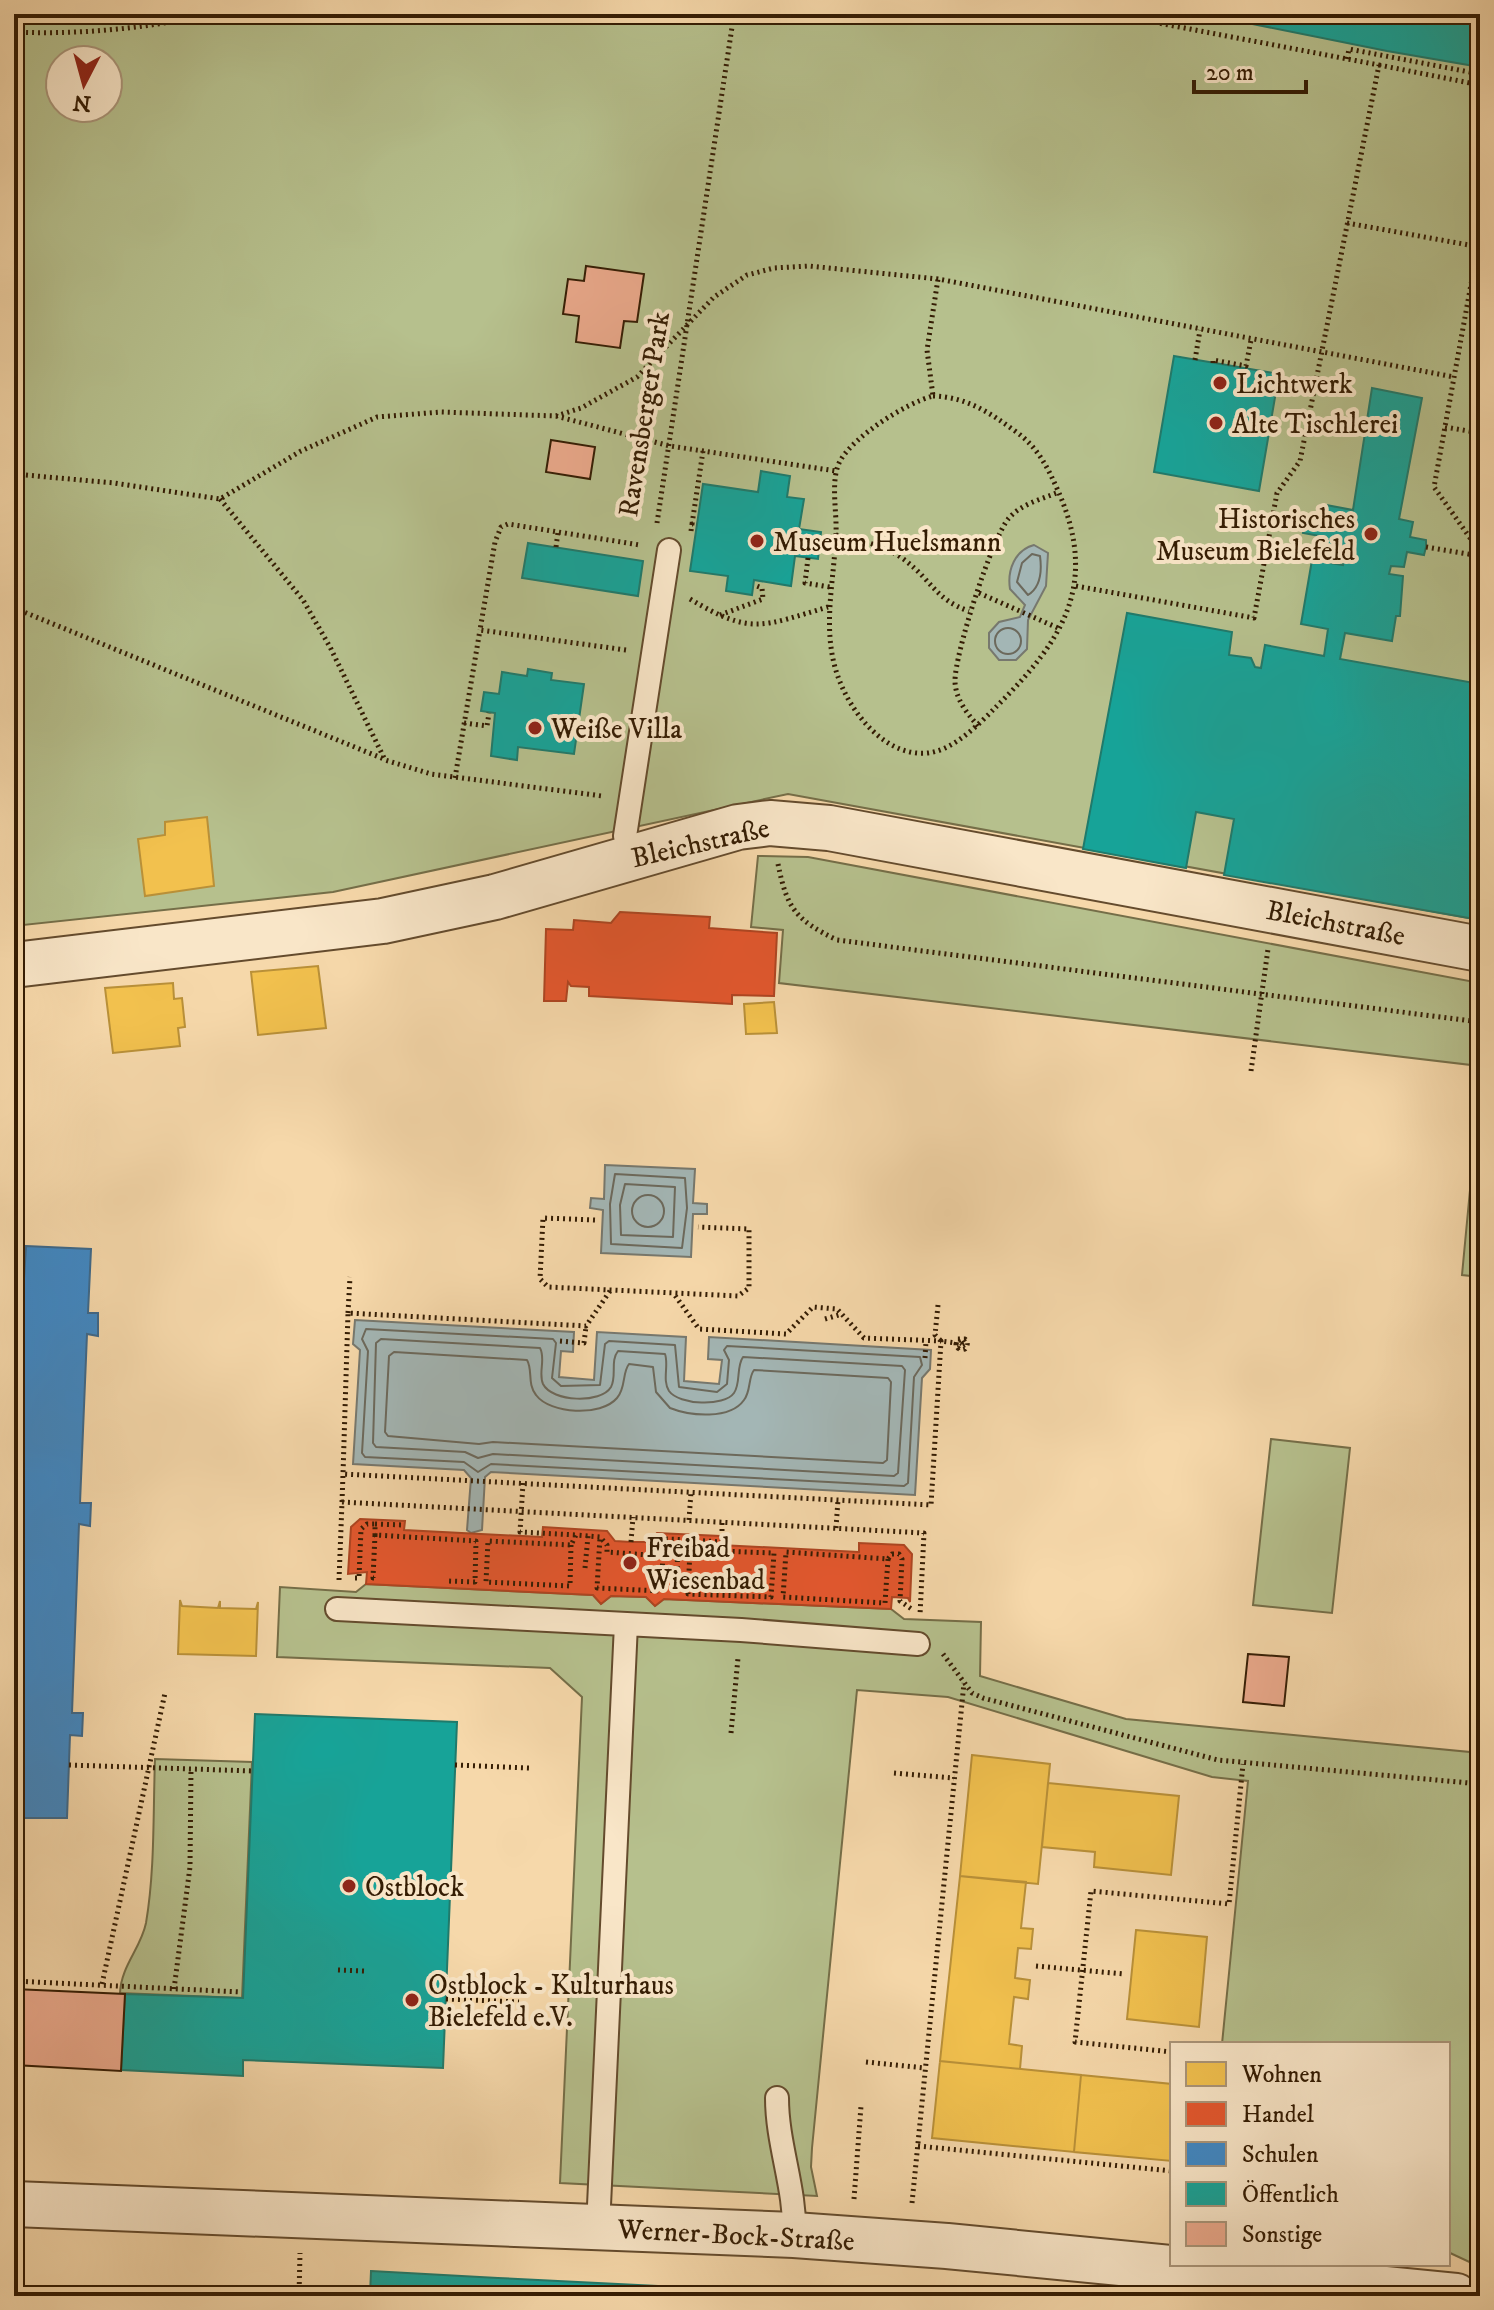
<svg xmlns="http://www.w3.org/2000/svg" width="1494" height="2310" font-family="'IM FELL DW Pica',serif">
<rect width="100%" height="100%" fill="#f6d8aa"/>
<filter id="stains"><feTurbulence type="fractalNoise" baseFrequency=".0025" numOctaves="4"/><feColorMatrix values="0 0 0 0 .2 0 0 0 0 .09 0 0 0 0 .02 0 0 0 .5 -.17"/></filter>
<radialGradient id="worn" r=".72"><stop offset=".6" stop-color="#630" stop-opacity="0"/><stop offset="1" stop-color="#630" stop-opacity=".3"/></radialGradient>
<path fill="#b6c08d" stroke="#756e48" stroke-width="2" fill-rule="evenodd" d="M14 14H1480V920L788 794 333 892 14 926ZM60 60H108V108H60Z
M758 856 808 857 1480 983V1066L779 983 783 930 751 927Z
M1470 1190 1480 1191V1277L1462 1275Z
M1271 1439 1350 1448 1332 1613 1253 1605Z
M366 1584 593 1595 601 1604 611 1596 646 1597 655 1606 664 1599 891 1609 904 1619 981 1622 980 1676 1126 1719 1480 1753V2267L1448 2252V2044H1222L1248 1781 1212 1777 948 1697 857 1690 812 2148 811 2167 817 2196 560 2183 582 1697 550 1668 277 1657 280 1587 356 1592Z
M155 1759 252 1762 242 1998 120 1993C121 1966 141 1948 146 1923 155 1870 153 1813 155 1759Z"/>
<path fill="#a3b6b5" stroke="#77786e" stroke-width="2" d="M1034 545 1048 553 1046 586 1028 620 1027 649 1016 660H999L989 648V633L999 622 1020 617 1025 605 1010 589C1007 570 1015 550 1034 545Z
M605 1165 695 1169 693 1203 707 1204V1214H693L691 1257 601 1253 603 1210 590 1208 591 1198 604 1199Z
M355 1320 574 1332 573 1352 561 1351 559 1377 594 1380 597 1332 686 1337 684 1381 719 1384 722 1360 708 1359 709 1337 931 1350 930 1369 922 1378 915 1495 491 1472 485 1477 482 1530 471 1533 467 1530 471 1478 464 1470 353 1464 360 1350 353 1344Z"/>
<path fill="#f2c14e" stroke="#b99038" stroke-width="2" d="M207 817 214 886 145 896 138 839 165 835V822Z
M318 966 326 1028 258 1035 251 972Z
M173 983 174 999 182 998 185 1027 178 1028 180 1046 113 1053 105 988Z
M774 1002 777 1033 746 1034 744 1004Z
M180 1600 182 1606 218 1608 220 1601V1608L256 1609 258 1602 256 1656 178 1654Z
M972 1755 1050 1764 1038 1884 960 1876Z
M1048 1783 1179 1796 1171 1875 1094 1867 1095 1852 1042 1847Z
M960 1876 1026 1882 1021 1928 1033 1929 1031 1949 1018 1948 1015 1978 1030 1980 1028 1999 1014 1997 1009 2044 1022 2046 1020 2069 940 2061Z
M1136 1930 1207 1937 1199 2027 1127 2019Z
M940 2061 1081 2075 1074 2152 932 2138Z
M1081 2075 1172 2084V2161L1074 2152Z
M986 2288 1042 2294V2296H985Z"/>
<path fill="#e4572e" stroke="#af4521" stroke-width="2" d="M620 912 710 917 709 928 777 933 774 996 732 995V1004L589 996V987L571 986 568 982 566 1001H544L546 929 573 930 574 920 611 923Z
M360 1519 405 1521 404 1530 542 1537 543 1527 607 1531 615 1541 631 1542H648L657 1533 720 1536V1545L859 1552V1543L904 1545 912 1554 910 1602 908 1598 892 1597 891 1609 664 1599 655 1606 646 1597 611 1596 601 1604 593 1595 366 1584 367 1572 348 1574 351 1527Z"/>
<path fill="#3f88c5" stroke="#3c688b" stroke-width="2" d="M26 1246 91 1249 88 1313H98V1336L87 1334 80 1503H91L90 1526 79 1524 72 1713H83L82 1736 70 1735 67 1818H14V1500L22 1333 14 1332V1311H22Z"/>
<path fill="#17a398" stroke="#207a6b" stroke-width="2" d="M1203 14H1480V67L1387 51Z
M1174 356 1279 374 1259 491 1154 472Z
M1372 388 1422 398 1399 519 1413 522 1410 537 1426 540V547L1424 555 1407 552 1404 567 1391 566 1389 574 1403 576 1400 616H1396L1392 641 1345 633 1340 659 1480 684V920L1224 875 1234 819 1196 812 1186 868 1083 849 1127 613 1232 632 1229 655 1251 658 1255 667 1261 668 1265 645 1324 656 1328 629 1301 624 1312 560 1343 565 1344 557 1318 552 1320 536 1303 533 1306 518 1323 521 1326 505 1353 510Z
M761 471 790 476 787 497 804 499 799 529 821 532 818 559 795 556 791 586 754 580 752 595 726 591 728 576 690 571 703 484 758 492Z
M528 543 643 561 638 596 522 578Z
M528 669 552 673 551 680 584 684 574 754 518 747 517 760 491 756 495 713 481 711 484 692 499 694 502 672 527 676Z
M255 1714 457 1722 443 2068 243 2060V2076L121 2070 125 1994 243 1998Z
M371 2271 498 2278 858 2296H370Z"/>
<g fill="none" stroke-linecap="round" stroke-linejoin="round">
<path stroke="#6c695c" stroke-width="2" d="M1032 554 1040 556C1042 571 1041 587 1028 595L1017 582 1022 563Z
M995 641a13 13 0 1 1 26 0a13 13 0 1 1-26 0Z
M615 1174 685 1178 687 1208 682 1248 611 1244 610 1204Z
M625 1184 675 1187 673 1237 621 1235 620 1205Z
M632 1211a16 16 0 1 1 32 0a16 16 0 1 1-32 0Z
M366 1329 553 1339 556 1343 552 1378 561 1386 600 1385 605 1344 609 1341 675 1345 679 1387 717 1392 727 1384 729 1360 724 1350 727 1346 920 1357 922 1365 914 1377 908 1483 904 1486 491 1464 478 1472 464 1462 365 1457 362 1453 368 1351 362 1339Z
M381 1339 540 1348C546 1359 538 1373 543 1384 552 1402 601 1404 611 1387 617 1376 610 1361 618 1351L665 1354C669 1365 662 1380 669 1391 679 1405 724 1407 734 1393 741 1383 736 1367 743 1357L902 1366 905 1370 898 1473 894 1476 493 1454 478 1458 465 1452 376 1447 373 1443 376 1343Z
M394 1352 527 1360C533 1370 527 1384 536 1395 550 1414 601 1417 617 1398 626 1388 622 1373 629 1364L653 1367 656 1392 670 1408C690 1416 730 1420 744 1400 751 1391 748 1378 754 1370L888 1378 891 1382 887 1460 883 1463 493 1442 479 1444 388 1436 385 1432 389 1356Z"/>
</g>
<path fill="#ecaa8d" stroke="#341c03" stroke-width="2" d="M586 266 644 274 637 322 624 321 620 348 576 342 579 316 563 314 568 279 584 281Z
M551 440 595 447 590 479 546 472Z
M1248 1654 1289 1657 1284 1706 1243 1702Z
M14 1989 125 1994 121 2071 14 2065Z"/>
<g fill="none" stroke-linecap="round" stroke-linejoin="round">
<defs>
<path id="lane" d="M631 856 625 836 669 550
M337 1609 741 1630 918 1644
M777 2098C777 2145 796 2189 794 2235
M598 2227 626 1624"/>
<path id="street" d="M14 965 383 921 495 897 738 827 770 823 829 828 1480 949
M14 2204 794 2235 947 2246 1456 2296"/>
</defs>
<use href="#lane" stroke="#644b2d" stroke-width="26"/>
<use href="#street" stroke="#644b2d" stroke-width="48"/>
<path stroke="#341c03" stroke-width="5" stroke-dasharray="2 4" stroke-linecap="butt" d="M14 32C83 35 146 28 213 14
M1347 59 1349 49 1480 74
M1379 65 1480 85
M1347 223 1480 247
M1478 246 1434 487 1480 552
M1195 360 1200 330
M1213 363V360L1246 366 1251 340
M933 396C966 397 989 412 1015 431 1038 447 1048 468 1059 493 1099 586 1062 641 997 706 979 724 954 750 928 753 891 757 860 723 845 693 818 640 834 588 836 533 837 511 830 480 840 461 854 436 906 403 933 396L927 350 938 279
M556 416 670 446 836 471
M1445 427 1480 433
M14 474 114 483 220 499 301 451 377 417 441 412 556 416 581 408 637 377 714 297 747 275 774 268 809 266 938 279 1454 377
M220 499 303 600 330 647 385 760 431 774 602 796
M657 523 734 14
M692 524 703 451
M691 531 692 524H697
M836 535C861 541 886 545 906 561 932 581 936 600 969 611
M556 547 558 532
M1426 547 1480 556
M808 558 805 583 830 587
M1076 586 1254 618 1277 493 1300 461 1379 65 1111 14
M979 593 1058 628
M690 599C752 636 762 626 828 607
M14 608 384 759
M720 615 763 599 762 588 754 585
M626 650 480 630 495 542 501 527 508 524 640 545
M464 723 487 726 489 713
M978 726C967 713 956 700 955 682 954 656 992 537 1009 518 1021 504 1042 499 1059 492
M455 778 480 630
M778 864C787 909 796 920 837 940L1480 1022
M1251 1071 1268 949
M595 1220 543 1218 540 1279 548 1287 738 1296 749 1288V1229L698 1227
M610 1291 586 1326 348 1313 343 1474 931 1505 941 1341 864 1338 837 1309 813 1307 786 1334 699 1329 674 1294
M938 1305 935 1335 941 1341 956 1343V1347L961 1350 965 1349C968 1345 968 1342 965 1339H957L956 1345 958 1348 966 1344 963 1339 958 1341 962 1344
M348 1313 350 1277
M825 1319 842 1314
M560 1341 584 1343 586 1326
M925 1358 926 1341
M523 1483 520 1532 576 1535
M342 1502 343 1474
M689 1520 691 1492
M375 1524 404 1525
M836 1528 838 1500
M375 1535 373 1578H377
M691 1540 722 1542V1522
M631 1542 633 1517
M571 1545 570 1586 486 1582 488 1541 571 1545 576 1535 600 1537 607 1545V1552L663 1556 661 1591 597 1588 600 1537
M660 1556 661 1546 667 1539 691 1540 690 1550 774 1553 771 1597 688 1594 690 1550
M888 1559 885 1603 783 1597 786 1552 888 1559 892 1554H899L902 1559 900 1601 913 1610
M585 1568 588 1536
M677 1574 678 1539
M355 1578H359L361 1529 367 1524H375V1535L476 1541 475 1582 447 1581
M339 1580 342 1502 924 1533 920 1615
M943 1654 972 1693 983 1698 1218 1760 1480 1784
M731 1733 738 1658
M69 1765 253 1771
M455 1765 529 1768
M894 1773 954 1778
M1036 1966 1124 1974
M338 1970 365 1971
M14 1981 241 1992
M102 1984 165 1693
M174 1989 190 1867 191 1769
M446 1999 519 2002
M457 2014 480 2015
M1172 2052 1075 2042 1091 1891 1229 1904 1243 1764
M866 2062 925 2068
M918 2146 1172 2171
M854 2199 861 2106
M912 2203 964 1683
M299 2296 300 2253"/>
<use href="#lane" stroke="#f9e6c8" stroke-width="22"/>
<use href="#street" stroke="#f9e6c8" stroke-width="44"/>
</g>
<g fill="#8f2418" stroke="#f9e6c8" stroke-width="3">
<circle cx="1220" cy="383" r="8"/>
<circle cx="1216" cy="423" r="8"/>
<circle cx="1371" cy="534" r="8"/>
<circle cx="757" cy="541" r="8"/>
<circle cx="535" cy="728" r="8"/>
<circle cx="630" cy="1563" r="8"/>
<circle cx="349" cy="1886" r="8"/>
<circle cx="412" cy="2000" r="8"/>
</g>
<g text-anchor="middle" stroke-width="8" stroke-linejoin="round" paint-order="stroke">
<g font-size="28" fill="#341c03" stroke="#f9e6c8" text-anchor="start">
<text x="1236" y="393">Lichtwerk</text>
<text x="1232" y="433">Alte Tischlerei</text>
<text x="1355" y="528" text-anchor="end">Historisches<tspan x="1355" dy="32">Museum Bielefeld</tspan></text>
<text x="773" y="551">Museum Huelsmann</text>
<text x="551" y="738">Weiße Villa</text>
<text x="646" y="1557">Freibad<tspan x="646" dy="32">Wiesenbad</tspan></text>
<text x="365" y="1896">Ostblock</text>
<text x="428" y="1994">Ostblock - Kulturhaus<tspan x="428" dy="32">Bielefeld e.V.</tspan></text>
</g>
<g font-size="28" fill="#341c03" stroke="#f9e6c8">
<text transform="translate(643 414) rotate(-81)" y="10">Ravensberger Park</text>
<text transform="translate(700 842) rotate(-13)" y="10">Bleichstraße</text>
<text transform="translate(1336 922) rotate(11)" y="10">Bleichstraße</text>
<text transform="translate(736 2234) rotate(3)" y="10">Werner-Bock-Straße</text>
</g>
</g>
<rect width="1494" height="2310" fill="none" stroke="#f6d8aa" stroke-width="48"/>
<rect x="16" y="16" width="1462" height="2278" fill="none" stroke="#341c03" stroke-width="4"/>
<rect x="24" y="24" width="1446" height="2262" fill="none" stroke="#341c03" stroke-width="2"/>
<rect x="1170" y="2042" width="280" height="224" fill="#f9e6c8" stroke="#aa9579" stroke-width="2"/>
<rect x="1186" y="2062" width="40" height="24" fill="#f2c14e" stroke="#aa9579" stroke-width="2"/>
<text x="1242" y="2082" font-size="24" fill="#341c03">Wohnen</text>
<rect x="1186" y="2102" width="40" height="24" fill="#e4572e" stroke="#aa9579" stroke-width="2"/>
<text x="1242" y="2122" font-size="24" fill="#341c03">Handel</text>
<rect x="1186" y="2142" width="40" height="24" fill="#3f88c5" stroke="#aa9579" stroke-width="2"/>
<text x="1242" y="2162" font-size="24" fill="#341c03">Schulen</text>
<rect x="1186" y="2182" width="40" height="24" fill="#17a398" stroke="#aa9579" stroke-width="2"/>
<text x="1242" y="2202" font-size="24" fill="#341c03">Öffentlich</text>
<rect x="1186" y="2222" width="40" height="24" fill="#ecaa8d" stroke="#aa9579" stroke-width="2"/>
<text x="1242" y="2242" font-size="24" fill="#341c03">Sonstige</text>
<g transform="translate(84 84) rotate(186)"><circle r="38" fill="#f9e6c8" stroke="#aa9579" stroke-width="2"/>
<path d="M0-6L14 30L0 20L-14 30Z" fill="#8f2418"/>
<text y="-12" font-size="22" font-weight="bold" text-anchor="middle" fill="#341c03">N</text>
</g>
<path d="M1194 80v12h112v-12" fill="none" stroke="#341c03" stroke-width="4"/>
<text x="1206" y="80" font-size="24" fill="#341c03" stroke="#f9e6c8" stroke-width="6" paint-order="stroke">20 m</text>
<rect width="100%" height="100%" filter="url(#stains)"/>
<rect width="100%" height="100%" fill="url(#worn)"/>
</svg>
